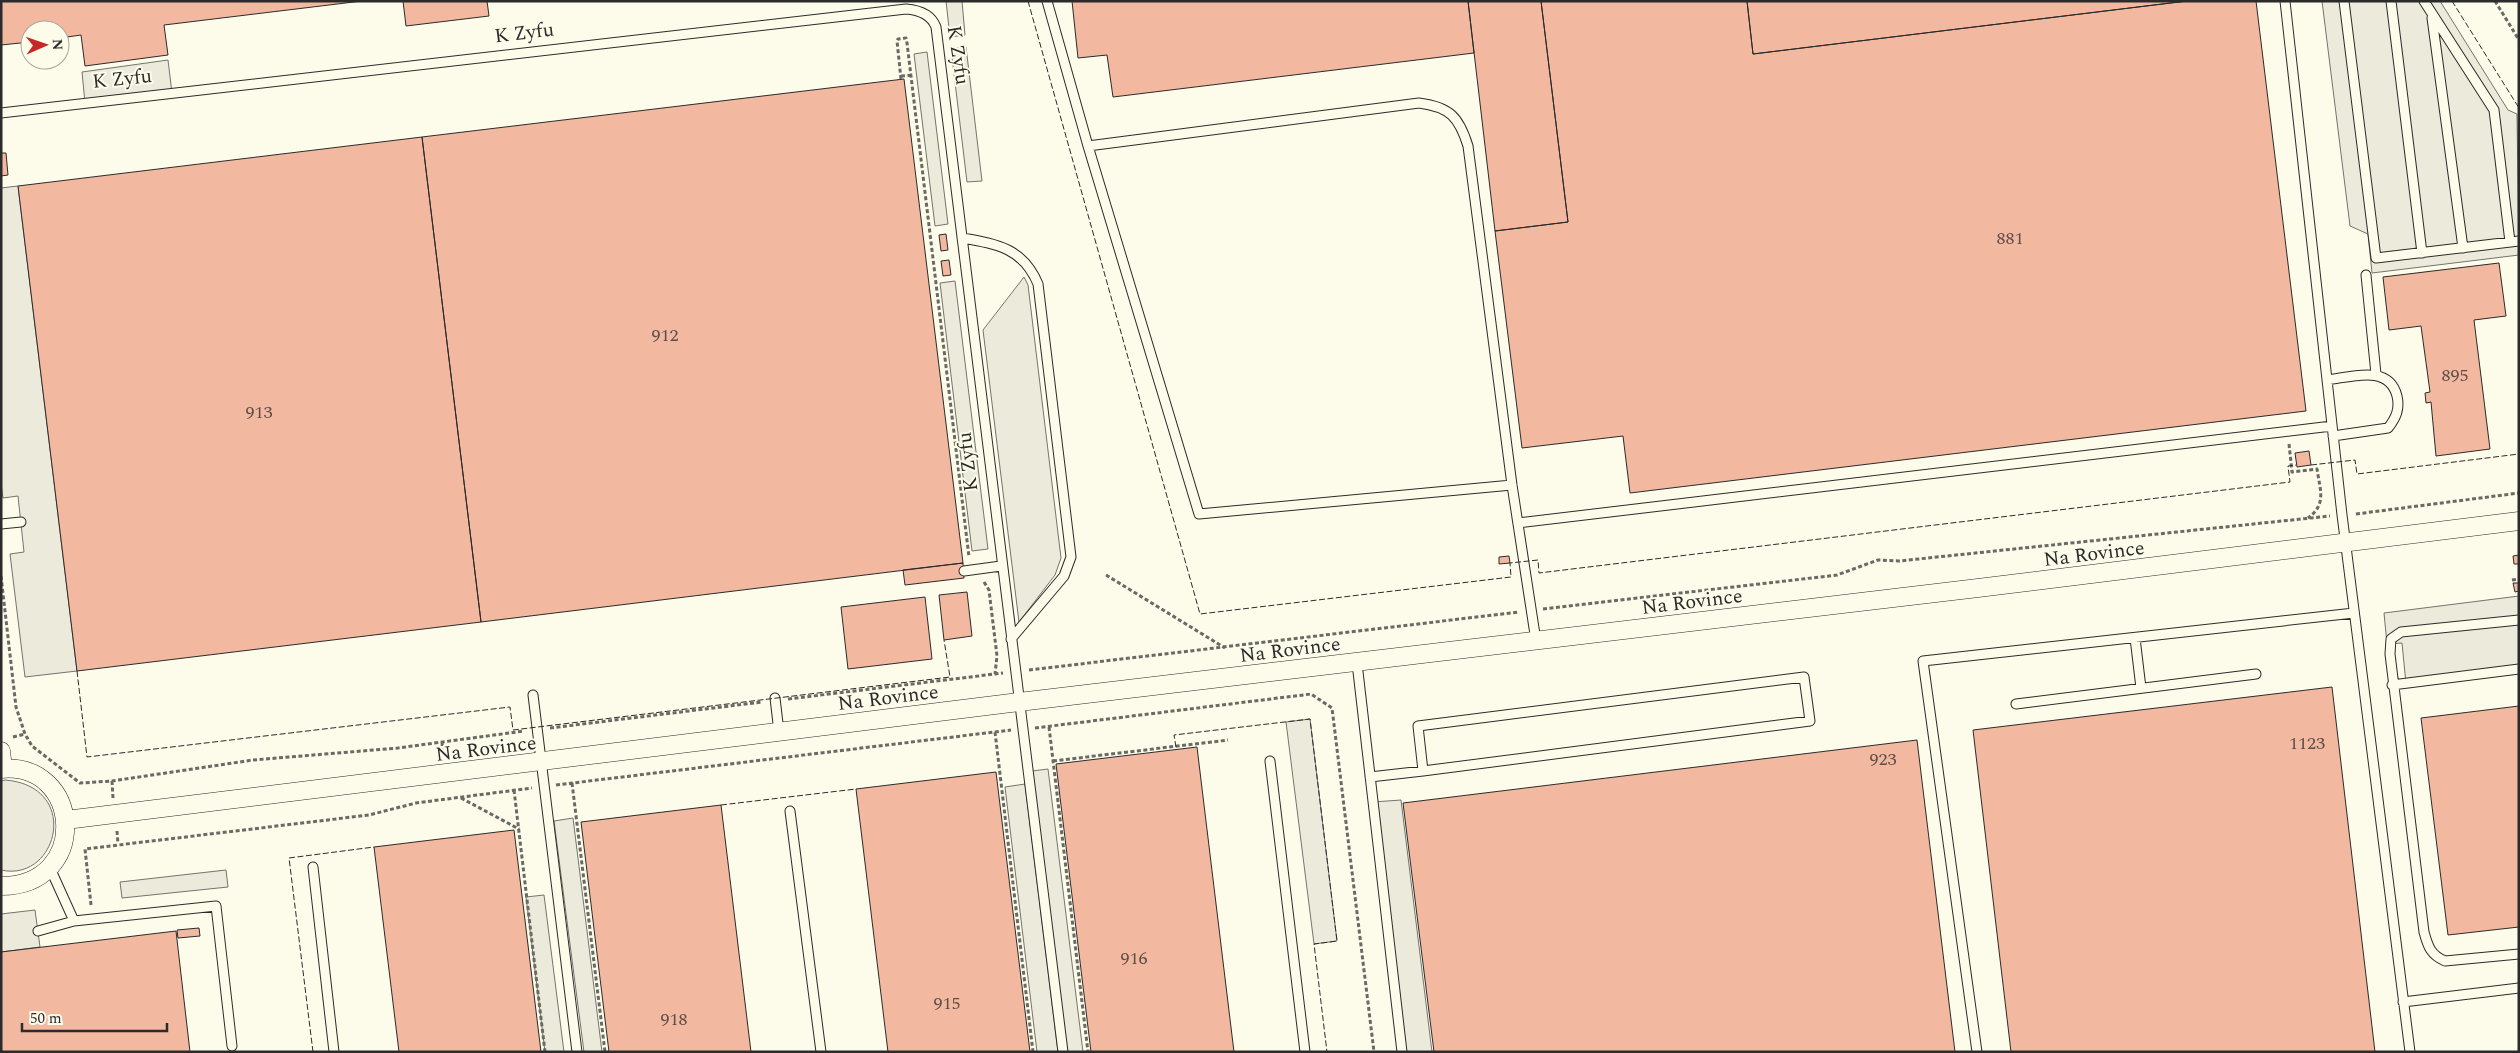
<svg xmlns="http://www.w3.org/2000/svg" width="2520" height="1053" font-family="Spectral,serif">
<rect width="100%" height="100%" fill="#fdfbea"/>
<path fill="#ecebdb" stroke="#74746e" d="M5 780C82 786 58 883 1 870V781Z"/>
<path fill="#eceadb" stroke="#74746e" d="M946 1H962L965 35 950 37Z
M2322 1H2440L2508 110 2517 114 2519 255 2372 273 2368 234 2350 226Z
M966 47 982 181 967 182 951 49Z
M927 52 948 224 935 226 914 54Z
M168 60 172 93 85 103 82 72Z
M18 186 77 671 25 677 10 554 24 552 18 496 3 498 1 484V188Z
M1024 277 1028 285 1061 558 1055 575 1019 622 983 330Z
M955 281 988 549 972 551 940 283Z
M2519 596V669L2406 684 2402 643 2387 644 2384 613Z
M1310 719 1337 941 1314 944 1286 722Z
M1048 769 1083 1052H1067L1032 771Z
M1025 784 1058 1052H1037L1005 787Z
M1401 800 1432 1052H1402L1373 802Z
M573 818 602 1052H584L554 821Z
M226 870 228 887 122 898 120 882Z
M544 895 564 1052H545L526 897Z
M35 910 40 947 1 952V914Z"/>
<path fill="#f2b8a0" stroke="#2b2b2b" d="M1 1H362L164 25 168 55 85 66 81 35 60 38V30H30V42L1 45Z
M403 1H487L489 16 406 26Z
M1072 1H1468L1474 53 1113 97 1107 55 1078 58Z
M1468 1H1541L1568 222 1495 231Z
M1541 1H1747L1753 54 2187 1H2256L2306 411 1630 493 1623 436 1522 448 1495 231 1568 222Z
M1747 1H2187L1753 54Z
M904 79 963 563 481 622 422 137Z
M422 137 481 622 77 671 18 186Z
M1 153H6L8 175 1 176Z
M946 234 948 250 941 251 939 235Z
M949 260 951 275 943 276 941 261Z
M2499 263 2506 316 2474 320 2490 449 2436 456 2431 402 2426 403 2425 393 2430 392 2421 326 2389 330 2383 277Z
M2309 451 2311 465 2297 467 2295 453Z
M2519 555V564H2514L2513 556Z
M1509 556 1510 563 1499 564V557Z
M963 563 964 578 905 585 903 570Z
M2513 583H2519V591L2515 592Z
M967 592 972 636 944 640 939 595Z
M925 597 932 659 848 669 841 607Z
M2332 687 2375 1052H2011L1973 730Z
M2519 706V927L2448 935 2421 718Z
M1917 740 1955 1052H1434L1403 803Z
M1197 747 1234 1052H1091L1056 764Z
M996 772 1030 1052H888L856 789Z
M721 805 751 1052H609L581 822Z
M514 830 541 1052H399L374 847Z
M199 928 200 936 178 938 177 930Z
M176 931 190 1052H1V952Z"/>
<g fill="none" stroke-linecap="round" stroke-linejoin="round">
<defs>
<path id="service" d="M1047 1 1088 146 1199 514 1512 485
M2285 1 2342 515 2410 1052
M2344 1 2376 258 2519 241
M2391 1 2422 253
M2424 1 2494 110 2510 242
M2432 18 2463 248
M1 113 906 9C919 10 931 14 936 27L1063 1052
M1088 146 1419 103C1450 107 1459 117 1468 146L1512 485 1536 641
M962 238C997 244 1023 248 1038 284L1071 557 1064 576 1011 639
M2366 275 2376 374
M2327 380C2352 377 2389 364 2397 396 2400 409 2396 418 2388 428L2333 436
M1518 523 2332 426
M1 524 21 522
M964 571 1001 566
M2519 620 2401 632 2391 639 2390 654 2424 932C2428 947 2431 955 2445 961L2519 954
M2135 638 2141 688
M1357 663 1402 1052
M2392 685 2519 669
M533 695 577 1052
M775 698 779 732
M2016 704 2256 674
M1270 761 1305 1052
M1370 777 1423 771 1810 721 1804 677 1418 726 1423 771
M790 811 821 1052
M313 867 334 1052
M50 868 74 921 216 906 232 1046
M38 931 74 921
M2403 1002 2519 988
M1977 1052 1923 661 2354 613"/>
<path id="minor" d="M1 751 3 768
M1 769C82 761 91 886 1 886
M66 820 1019 702 1978 588 2519 521"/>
</defs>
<use href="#service" stroke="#2b2b2b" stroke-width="11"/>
<use href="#minor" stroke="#2b2b2b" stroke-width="19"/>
<path stroke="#6a6964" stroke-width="3" stroke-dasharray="4 2.5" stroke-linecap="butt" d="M2495 1 2519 40
M901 76 912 75
M901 79 897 41 898 39 906 38 907 43 969 557
M2289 444 2292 472 2317 469C2320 490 2327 504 2308 518
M2356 514 2519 493
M1106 575 1225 648
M1 576 16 707 25 734 32 746 80 783 112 781 253 760 398 748 524 731
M2512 580 2519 579
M984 582 989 590 997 656 995 674
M1543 609 1837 575 1878 560 1899 561 2330 516
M1029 670 1519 612
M788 699 1003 673
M1049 727 1088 1052
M550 728 762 702
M1035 728 1311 694 1332 708 1374 1052
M995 732 1033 1052
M13 737 25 734
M442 742 443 756
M1053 761 1228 740
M112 781 113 798
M572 783 605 1052
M556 785 1011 730
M514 790 545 1052
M461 798 519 829
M117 831 118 844
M91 905 85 849 369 815 416 803 532 788"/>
<use href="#service" stroke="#fdfbea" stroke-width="9"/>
<use href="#minor" stroke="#fdfbea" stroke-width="18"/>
<path stroke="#2b2b2b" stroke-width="1" stroke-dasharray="6 2.5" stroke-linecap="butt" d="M1028 1 1200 614 1511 577 1510 563 1538 560 1539 573 2290 482 2288 466 2296 465
M2452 1 2519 108
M2311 465 2355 460 2357 474 2519 454
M77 671 87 757 510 707 513 730 950 677 944 640
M1176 747 1174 735 1310 719 1337 941 1314 944 1327 1052
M721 805 856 789
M313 1052 289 858 374 847"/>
</g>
<g text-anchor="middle" stroke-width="4" stroke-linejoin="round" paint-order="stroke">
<g font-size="18" fill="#5d4e48">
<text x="2010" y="244">881</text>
<text x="665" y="341">912</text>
<text x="2455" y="381">895</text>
<text x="259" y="418">913</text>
<text x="2307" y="749">1123</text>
<text x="1883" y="765">923</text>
<text x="1134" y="964">916</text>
<text x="947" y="1009">915</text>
<text x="674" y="1025">918</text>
</g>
<g font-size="20" fill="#2b2b2b" stroke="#fdfbea">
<text transform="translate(524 32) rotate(-7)" y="7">K Zyfu</text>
<text transform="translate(959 55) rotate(81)" y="7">K Zyfu</text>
<text transform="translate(122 78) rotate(-6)" y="7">K Zyfu</text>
<text transform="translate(967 462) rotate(-97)" y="7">K Zyfu</text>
<text transform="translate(2094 553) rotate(-7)" y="7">Na Rovince</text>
<text transform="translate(1692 601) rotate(-7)" y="7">Na Rovince</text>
<text transform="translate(1290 649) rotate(-7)" y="7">Na Rovince</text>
<text transform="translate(888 697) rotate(-7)" y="7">Na Rovince</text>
<text transform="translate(486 748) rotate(-7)" y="7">Na Rovince</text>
</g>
</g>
<rect width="2520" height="1053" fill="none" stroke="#2b2b2b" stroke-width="5"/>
<g transform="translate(45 45) rotate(88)"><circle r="24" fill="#fdfbea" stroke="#a9a89e"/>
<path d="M0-4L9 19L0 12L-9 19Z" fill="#c62828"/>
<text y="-8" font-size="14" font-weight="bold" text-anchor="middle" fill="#2b2b2b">N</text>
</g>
<path d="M22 1023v8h145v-8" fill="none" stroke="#2b2b2b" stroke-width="2.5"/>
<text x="30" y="1023" font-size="15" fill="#2b2b2b" stroke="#fdfbea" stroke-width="4" paint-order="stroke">50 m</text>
</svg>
